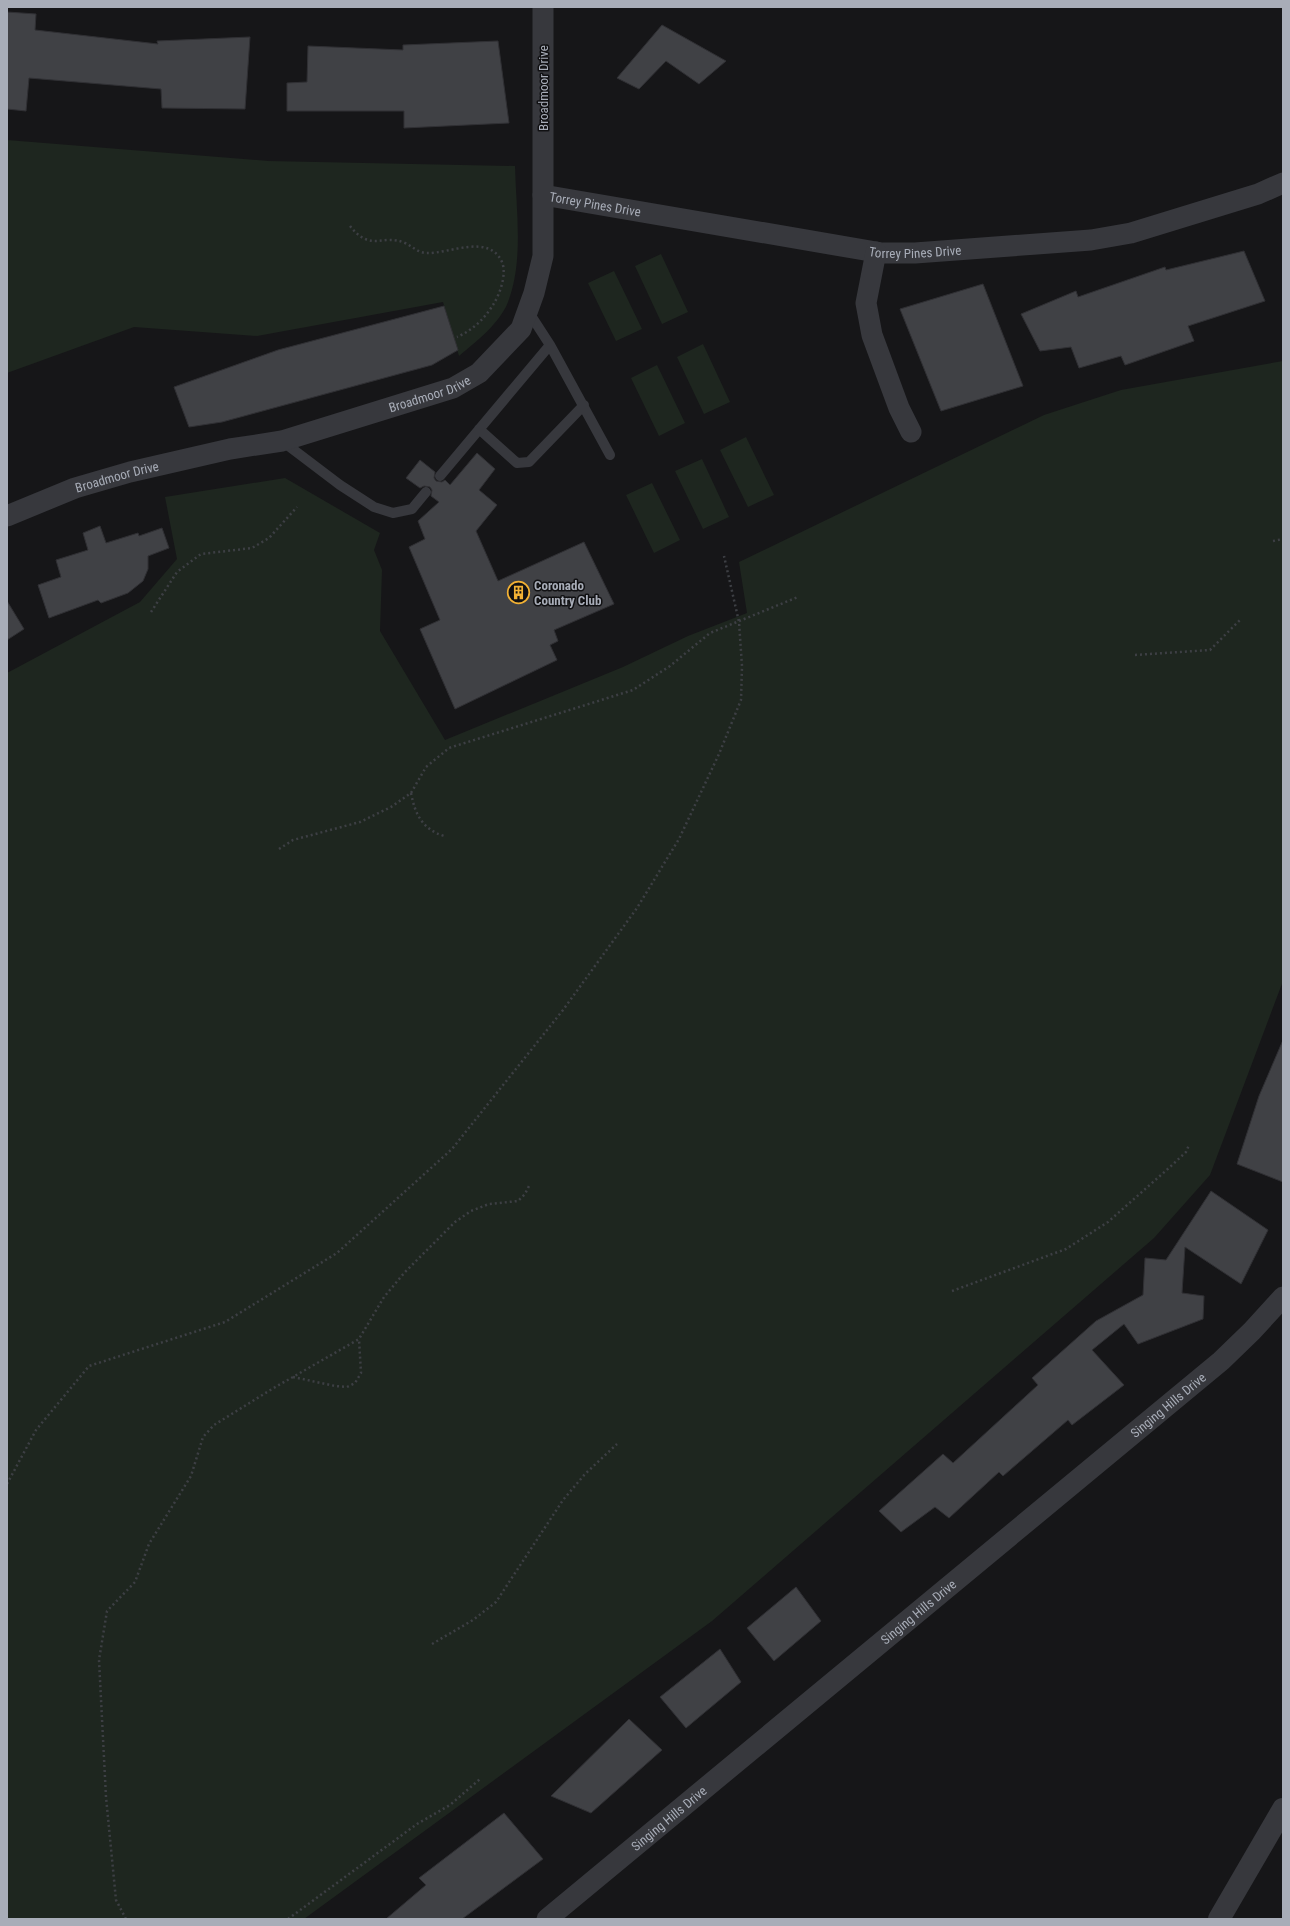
<svg xmlns="http://www.w3.org/2000/svg" width="1290" height="1926" font-family="'Roboto Condensed',sans-serif">
<rect width="100%" height="100%" fill="#161618"/>
<path fill="#1e261f" d="M7 140 268 161 515 166C516 210 524 260 508 302 500 323 476 342 459 356L443 302 257 336 134 327 7 373Z
M661 254 688 312 662 324 635 266Z
M614 271 642 329 616 341 588 283Z
M703 344 730 402 704 414 677 357Z
M1283 361V981L1210 1175 1154 1238 712 1621 304 1919H7V673L140 602 177 559 165 497 285 478 380 533 374 550 382 570 380 631 445 740 623 667 688 636 747 613 739 562 1044 415 1121 390Z
M657 365 685 423 659 436 631 378Z
M746 437 774 495 748 507 720 450Z
M702 459 729 517 703 529 675 471Z
M652 483 680 540 654 553 626 495Z"/>
<path fill="#404145" stroke="#303034" d="M7 12 36 14 35 30 158 44 157 41 250 37 245 109 162 108 161 89 29 78 26 111 7 109Z
M662 25 726 61 699 84 666 61 639 89 617 78Z
M498 41 509 123 404 128V111H287V83L307 82 308 46 403 50V45Z
M1244 251 1265 301 1188 326 1194 341 1125 365 1121 356 1079 368 1071 347 1040 351 1021 314 1076 291 1078 297 1165 267 1166 270Z
M983 284 1023 386 941 411 900 309Z
M444 306 458 350 432 365 222 422 189 427 174 387 278 350Z
M477 453 495 469 479 490 497 505 476 531 498 581 584 542 614 604 554 630 558 641 550 645 557 660 455 709 420 629 440 620 409 547 425 539 418 521 439 502 431 496 432 490 430 487 424 486 420 488 406 478 420 460 435 472 434 478 436 481 442 482 445 480 450 485Z
M100 526 106 543 138 533 139 536 162 528 169 548 148 556V569L143 581 128 593 101 603 98 600 49 618 38 585 61 577 56 560 88 550 83 533Z
M7 601 24 629 7 640Z
M1283 1040V1182L1237 1164 1259 1096Z
M1211 1191 1268 1230 1241 1284 1185 1247 1182 1293 1204 1296 1203 1319 1138 1344 1124 1324 1092 1350 1124 1385 1072 1425 1068 1420 1003 1476 999 1472 949 1518 935 1507 901 1532 879 1511 943 1454 953 1463 1038 1385 1032 1378 1096 1321 1143 1295 1145 1258 1166 1260Z
M796 1587 821 1621 774 1661 747 1628Z
M720 1649 741 1682 686 1728 660 1697Z
M629 1719 662 1750 591 1813 551 1796Z
M504 1813 543 1859 462 1919H386L426 1885 419 1878Z"/>
<g fill="none" stroke-linecap="round" stroke-linejoin="round">
<path stroke="#3d3f44" stroke-width="2.5" stroke-dasharray="2 3" stroke-linecap="butt" d="M350 226C371 253 383 233 405 243 412 246 418 253 427 253 449 254 489 233 502 262 507 274 500 294 493 305 484 319 473 330 457 337
M1273 541 1283 539
M151 612 177 572 201 554 252 548 269 538 297 507
M1135 655 1210 650 1240 620
M411 793C415 814 422 829 444 836
M279 849 293 840 360 822 391 807 411 793 426 767 449 748 633 690 670 666 710 633 798 597
M952 1291 1066 1249 1108 1222 1170 1167 1186 1152 1189 1145
M293 1377 335 1386 347 1387 355 1383 361 1373 359 1339
M7 1484 36 1430 89 1366 225 1322 337 1253 452 1149 563 1010 637 908 679 839 719 754 741 700 742 666 739 622 724 556
M432 1644 473 1620 496 1602 563 1500 585 1474 617 1444
M126 1919 116 1900 106 1797 99 1660 107 1611 135 1582 149 1544 191 1476 203 1437 214 1425 272 1389 359 1339 384 1297 405 1272 455 1222 471 1211 489 1204 518 1201 525 1194 529 1186
M288 1919 417 1824 450 1805 480 1779"/>
<path stroke="#37383d" stroke-width="10" d="M550 345 610 455
M479 429 517 463 529 462 584 405
M282 441 340 485 374 507 393 513 412 509 426 492
M440 476 550 345 528 311"/>
<g stroke="#37383d" stroke-width="21">
<path id="s1" d="M543 195 882 253H915L1091 240 1131 233 1258 194 1283 183"/>
<path d="M876 252 866 303 872 335 899 408 911 432"/>
<path id="s2" d="M7 516 75 488 130 472 230 449 282 441 453 388 479 373 521 329 534 293 543 256V7"/>
<path id="s3" d="M547 1919 1221 1361 1252 1331 1283 1297"/>
</g>
<path stroke="#37383d" stroke-width="22" d="M1219 1919 1283 1809"/>
</g>
<defs>
<symbol id="building-ring" viewBox="-11 -11 22 22"><circle r="9.5" fill="#111113" stroke="#f2b134" stroke-width="1.5"/><path d="M-4-6H4V6H1V3H-1V6H-4ZM-2.5-4.3h1.7v1.8h-1.7ZM.8-4.3h1.7v1.8H.8ZM-2.5-1h1.7V.8h-1.7ZM.8-1h1.7V.8H.8Z" fill="#f2b134"/></symbol>
</defs>
<g fill-rule="evenodd">
<use href="#building-ring" x="506" y="580" width="25" height="25"/>
</g>
<g text-anchor="middle" stroke-width="3" stroke-linejoin="round" paint-order="stroke">
<g font-size="13" fill="#a8adb8" stroke="#111113">
<text transform="translate(543 88) rotate(-90)" y="5">Broadmoor Drive</text>
<text dy="5" stroke="none"><textPath href="#s1" startOffset="53">Torrey Pines Drive</textPath></text>
<text dy="5" stroke="none"><textPath href="#s1" startOffset="377">Torrey Pines Drive</textPath></text>
<text dy="5" stroke="none"><textPath href="#s2" startOffset="441">Broadmoor Drive</textPath></text>
<text dy="5" stroke="none"><textPath href="#s2" startOffset="117">Broadmoor Drive</textPath></text>
<text dy="5" stroke="none"><textPath href="#s3" startOffset="806">Singing Hills Drive</textPath></text>
<text dy="5" stroke="none"><textPath href="#s3" startOffset="482">Singing Hills Drive</textPath></text>
<text dy="5" stroke="none"><textPath href="#s3" startOffset="158">Singing Hills Drive</textPath></text>
</g>
<g font-size="13" font-weight="bold" fill="#a8adb8" stroke="#111113" text-anchor="start">
<text x="534" y="590">Coronado<tspan x="534" dy="15">Country Club</tspan></text>
</g>
</g>
<rect width="1290" height="1926" fill="none" stroke="#a8adb8" stroke-width="16"/>
</svg>
